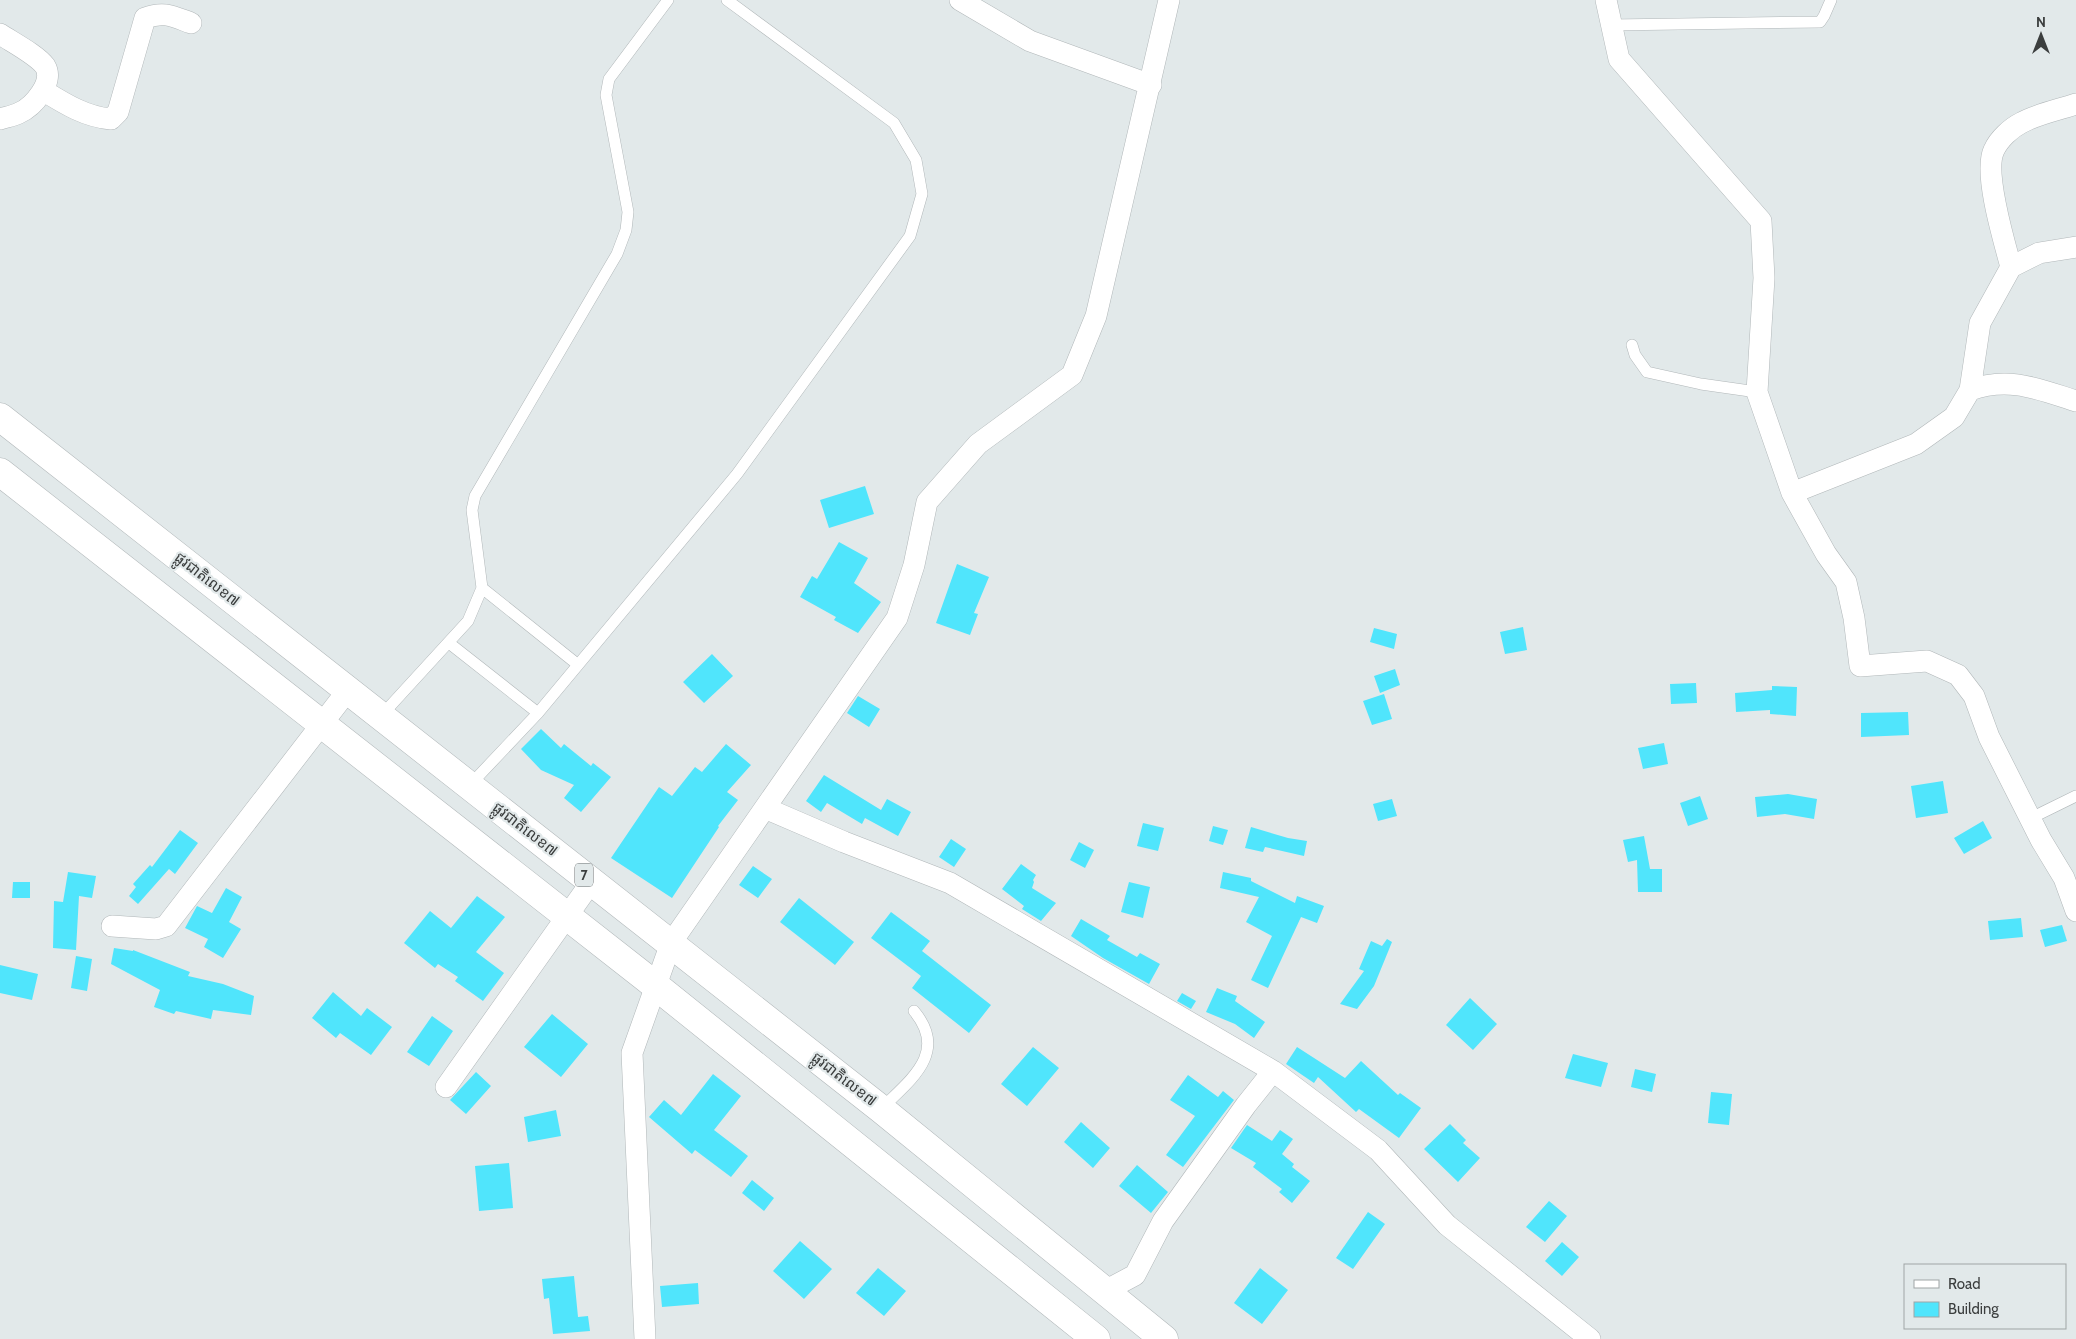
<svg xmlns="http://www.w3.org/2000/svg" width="2076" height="1339" font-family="Cabin,'Noto Sans Khmer',sans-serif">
<rect width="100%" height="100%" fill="#e2e9ea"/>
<path fill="#50e5fc" d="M865 486 874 514 829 528 820 500Z
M839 542 868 558 854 583 881 602 858 633 834 620 836 617 800 597 812 576 817 579Z
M957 564 989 577 974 613 978 614 970 635 936 623Z
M1523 627 1527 650 1505 654 1500 632Z
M1374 628 1397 634 1394 649 1370 642Z
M712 654 733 676 704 703 683 682Z
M1395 669 1400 685 1380 693 1374 676Z
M1696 683 1697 703 1671 704 1670 684Z
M1772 686 1797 687 1796 716 1770 714V710L1736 712 1735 693 1772 690Z
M1384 694 1392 719 1372 725 1363 701Z
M858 696 880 709 869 727 847 713Z
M1908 712 1909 735 1861 737V713Z
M541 729 561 748 564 744 591 766 593 763 611 777 581 812 564 798 574 785 541 770 521 749Z
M1664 743 1668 764 1643 769 1638 748Z
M726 744 751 765 727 792 738 800 718 826 719 827 672 898 611 858 659 787 672 796 695 767 702 772Z
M824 775 881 810 887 799 911 812 898 836 865 818 862 824 827 803 821 812 806 801Z
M1943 781 1948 813 1916 818 1911 786Z
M1788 794 1817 799 1814 819 1785 814 1757 817 1755 797Z
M1700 796 1708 819 1688 826 1680 803Z
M1392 799 1397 816 1378 821 1373 804Z
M1983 821 1992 838 1964 854 1954 838Z
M1143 823 1164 828 1158 851 1137 846Z
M1213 826 1228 830 1223 845 1209 841Z
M1251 827 1288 838 1307 841 1304 856 1265 847 1263 852 1245 848Z
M180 830 198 843 175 874 169 869 138 904 129 896 136 887 133 884 150 865 152 867Z
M1644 836 1650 869H1662V892H1638L1637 860 1628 862 1623 840Z
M951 839 966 849 954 867 939 857Z
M1079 842 1094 850 1085 868 1070 860Z
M1021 864 1036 875 1033 880 1034 882 1032 888 1056 903 1041 921 1022 909 1024 906 1002 889Z
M753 866 772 879 758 898 739 885Z
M68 872 96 876 92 898 79 896 76 950 53 948 54 901 63 902Z
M1223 872 1251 878V881L1295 903 1297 896 1324 906 1317 923 1301 917 1268 988 1251 980 1272 936 1246 922 1259 897 1220 888Z
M13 882H30V898H12Z
M1129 882 1150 887 1143 918 1121 912Z
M226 888 242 897 229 922 241 929 223 958 204 947 208 939 185 928 197 906 212 913Z
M477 896 505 917 476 952 504 973 483 1001 455 981 458 977 438 964 435 968 404 943 430 911 451 928Z
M799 898 854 942 835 965 780 922Z
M891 912 930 941 922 951 991 1005 969 1033 912 988 921 976 871 938Z
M2021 918 2023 937 1990 940 1988 921Z
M1081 919 1110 936 1107 940 1137 957 1140 953 1160 964 1149 984 1103 958 1071 936Z
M2062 925 2067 941 2045 947 2040 930Z
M1387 939 1392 942 1374 986 1357 1009 1340 1004 1364 971 1359 969 1371 941 1382 946Z
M114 948 133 951V950L190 972 188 976 223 984 254 996 251 1015 213 1010 211 1019 176 1011 174 1014 154 1007 160 990 111 964Z
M76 956 92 959 87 991 71 988Z
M0 965 38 974 32 1000 0 993Z
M1217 988 1237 996 1235 1001 1265 1022 1254 1038 1235 1024 1206 1012Z
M333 992 361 1016 367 1008 392 1027 371 1055 340 1033 336 1038 312 1018Z
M1182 993 1196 1001 1191 1009 1177 1001Z
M1470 998 1497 1024 1473 1050 1446 1025Z
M552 1014 588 1044 561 1077 524 1047Z
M432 1016 453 1031 429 1066 407 1052Z
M1033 1047 1059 1068 1027 1106 1001 1084Z
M1297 1047 1345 1078 1361 1061 1398 1095 1400 1093 1421 1108 1399 1138 1359 1109 1356 1112 1318 1077 1314 1083 1286 1064Z
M1573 1054 1608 1063 1601 1087 1565 1078Z
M1635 1069 1656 1074 1652 1092 1631 1087Z
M476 1072 491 1086 466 1114 450 1100Z
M713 1074 741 1096 714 1130 748 1156 731 1177 695 1150 692 1154 649 1117 664 1100 681 1115Z
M1188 1075 1218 1097 1223 1091 1234 1100 1183 1167 1166 1155 1195 1116 1170 1100Z
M1711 1092 1732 1094 1729 1125 1708 1123Z
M556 1110 561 1136 528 1142 524 1117Z
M1081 1122 1110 1148 1093 1168 1064 1142Z
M1450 1124 1466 1140 1463 1143 1480 1158 1458 1182 1424 1149Z
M1247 1125 1272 1141 1280 1130 1293 1139 1282 1154 1294 1164 1292 1167 1310 1181 1292 1203 1279 1192 1282 1189 1253 1167 1256 1163 1231 1148Z
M509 1163 513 1208 479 1211 475 1166Z
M1137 1165 1168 1192 1151 1213 1119 1186Z
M752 1180 774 1198 764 1211 742 1193Z
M1549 1201 1567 1216 1545 1242 1526 1227Z
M1368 1212 1385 1224 1353 1269 1336 1258Z
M800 1241 832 1269 804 1299 773 1271Z
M1562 1242 1579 1257 1562 1276 1545 1261Z
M878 1268 906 1291 884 1316 856 1293Z
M1260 1268 1288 1290 1262 1324 1234 1303Z
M574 1276 578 1317 588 1316 590 1331 553 1334 549 1298 544 1299 542 1279Z
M698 1283 699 1304 662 1307 660 1286Z"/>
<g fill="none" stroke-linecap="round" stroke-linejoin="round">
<defs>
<path id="lane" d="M1612 25 1820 22 1824 16 1831 0
M1632 345 1635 355 1647 372 1701 384 1757 392
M482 588 577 664
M449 643 538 713
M381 716 468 621 482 588 472 510 475 496 617 254 626 230 628 212 606 95 609 79 668 0
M469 786 538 713 737 474 910 236 922 194 916 160 894 123 727 0
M2031 818 2076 796
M881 1109C910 1080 949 1053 914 1011"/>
<path id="street" d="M960 0 1030 41 1151 85
M1606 0 1619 59 1761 221 1764 278 1757 392 1792 493 1826 554 1846 582 1854 618 1860 666 1927 661 1958 675 1974 696 1989 737 2041 840 2064 878 2076 911
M0 34C12 42 37 55 45 66 55 82 33 107 19 113 13 116 6 117 0 119
M44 91C65 104 86 117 111 119L118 112 145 18C164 11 172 16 191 23
M2011 267C2004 241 1983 172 1994 150 1999 139 2011 128 2021 123 2037 114 2058 110 2076 104
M1970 390C2009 376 2038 389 2076 401
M1792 493 1916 444 1954 417 1970 390 1980 323 2011 267 2039 253 2076 247
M765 808 844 842 950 883 1273 1071 1378 1150 1447 1225 1590 1339
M112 926 156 929 166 926 348 690
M446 1087 592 881
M1105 1291 1135 1275 1163 1221 1246 1105 1273 1071
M645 1339 632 1053 671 943 897 618 914 565 927 502 978 444 1072 375 1096 316 1169 0"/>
<path id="highway" d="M0 417 881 1109 1164 1339
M0 472 646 978 1096 1339"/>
</defs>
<use href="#lane" stroke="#b1b7b9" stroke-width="12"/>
<use href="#street" stroke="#b1b7b9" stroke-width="22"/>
<use href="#highway" stroke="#b1b7b9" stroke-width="29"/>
<use href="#lane" stroke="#fff" stroke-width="11"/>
<use href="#street" stroke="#fff" stroke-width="21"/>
<use href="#highway" stroke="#fff" stroke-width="28"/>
</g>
<g text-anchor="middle" stroke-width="4.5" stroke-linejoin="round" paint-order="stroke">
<rect fill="#e2e9ea" stroke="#6d7172" stroke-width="1" x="575" y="863.5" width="18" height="23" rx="4"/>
<g font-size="14" font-weight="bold" fill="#3b3e3e">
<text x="584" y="880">7</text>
</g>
<g font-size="15" fill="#3b3e3e" stroke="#e2e9ea">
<text transform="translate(207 579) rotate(38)" y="5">ផ្លូវជាតិលេខ៧</text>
<text transform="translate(525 829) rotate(38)" y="5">ផ្លូវជាតិលេខ៧</text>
<text transform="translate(844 1079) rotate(38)" y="5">ផ្លូវជាតិលេខ៧</text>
</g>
</g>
<rect x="1904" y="1264" width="162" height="65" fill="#e2e9ea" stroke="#9fa5a5"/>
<rect x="1914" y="1280" width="25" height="8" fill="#ffffff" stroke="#9fa5a5"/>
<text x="1948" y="1289" font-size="15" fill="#3b3e3e">Road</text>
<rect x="1914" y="1302" width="25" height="15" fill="#50e5fc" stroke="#9fa5a5"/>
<text x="1948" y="1314" font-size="15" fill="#3b3e3e">Building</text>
<g transform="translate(2041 35)" stroke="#e2e9ea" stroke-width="4" paint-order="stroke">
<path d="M0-4L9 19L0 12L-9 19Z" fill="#3b3e3e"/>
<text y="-8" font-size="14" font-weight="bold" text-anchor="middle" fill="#3b3e3e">N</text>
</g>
</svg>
